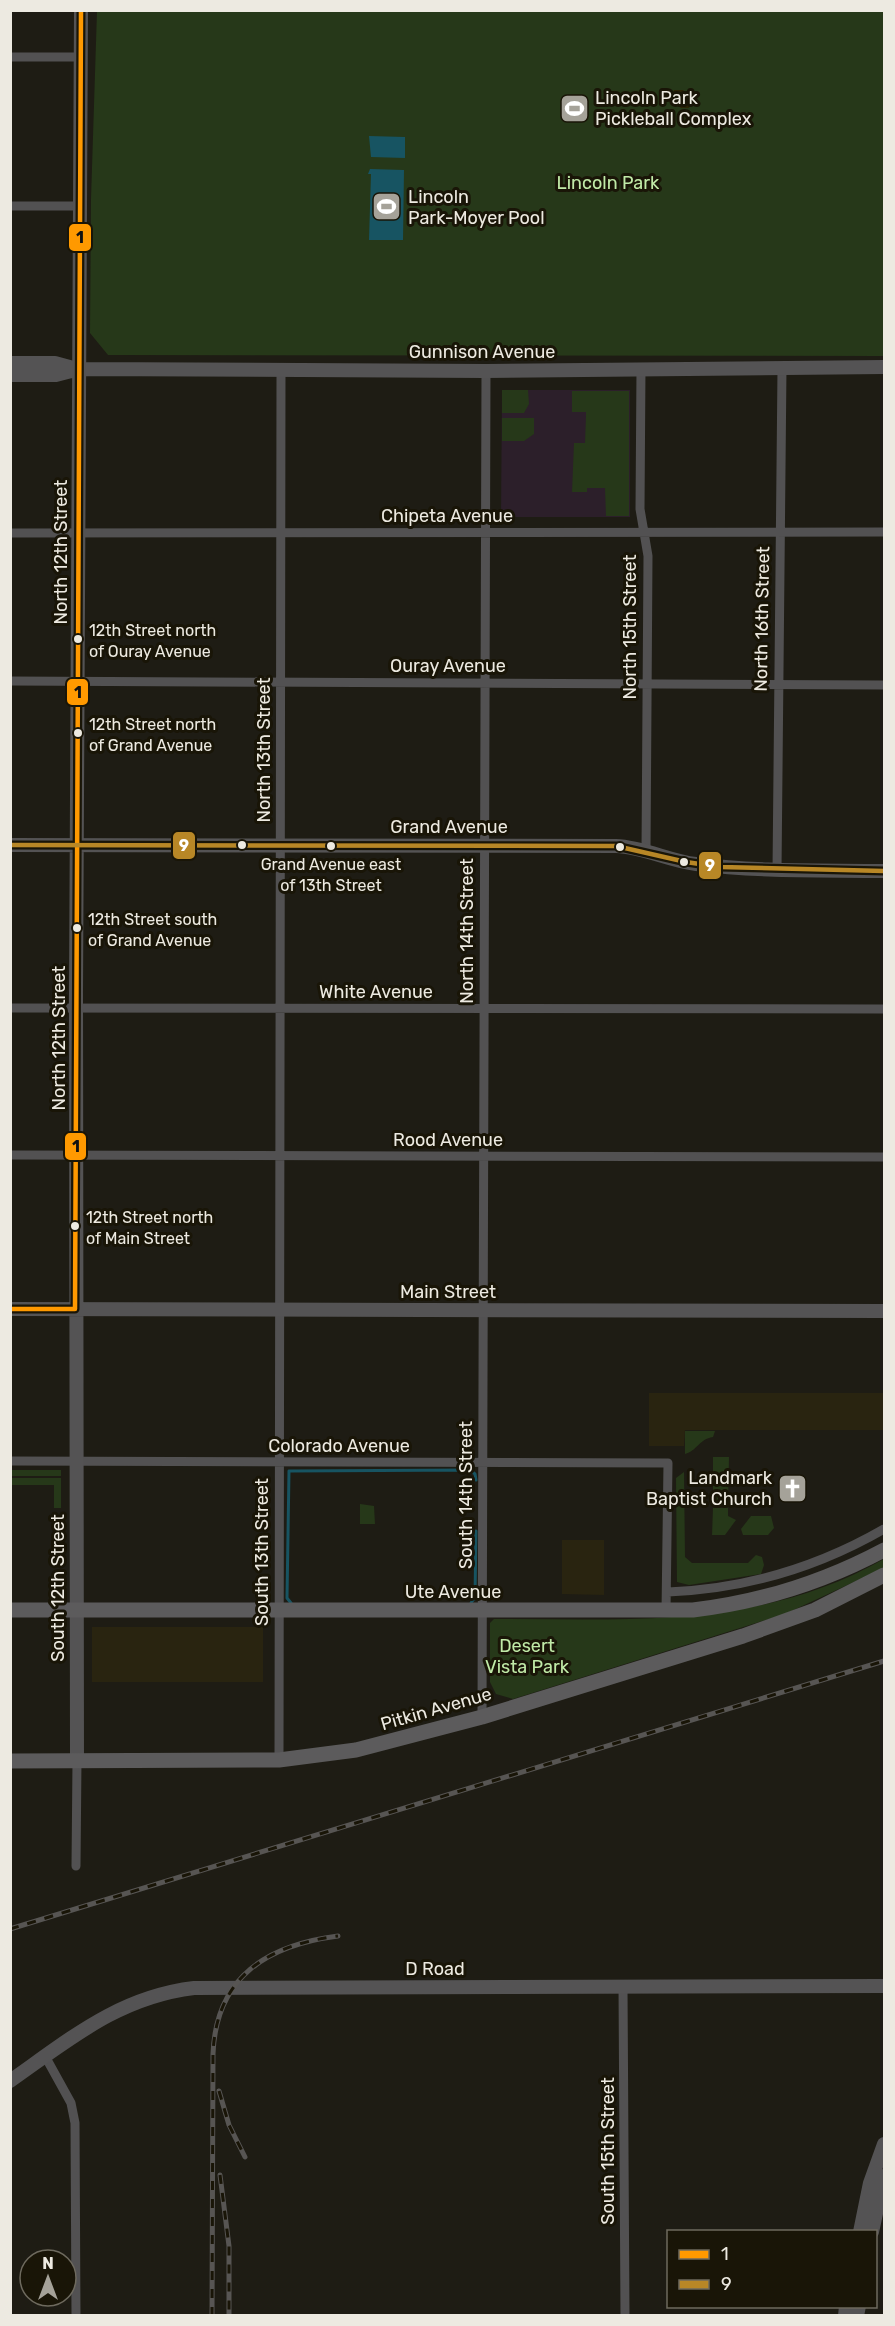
<svg xmlns="http://www.w3.org/2000/svg" width="895" height="2326" font-family="Rubik,sans-serif">
<rect width="100%" height="100%" fill="#1e1c14"/>
<path fill="#292410" d="M649 1393H884V1430H685L684 1446H649Z
M562 1540H604V1595L562 1594Z
M92 1627H263V1682H92Z"/>
<path fill="#2c1f2a" d="M502 390H630V517H501Z"/>
<path fill="#263819" d="M97 11H884V356L108 355 90 333 91 199Z
M502 390H528L529 404 524 413H502Z
M572 391H629V516H606L605 488H587V492H572L574 443H585L586 416V412H572Z
M502 418H534V434L524 441H502Z
M685 1431H715L713 1437C699 1439 697 1451 685 1454Z
M713 1457H729L728 1505H713Z
M11 1470H61V1476H11Z
M684 1472 685 1557 692 1563H748L756 1555 762 1557 764 1565 761 1574 689 1585 677 1582 676 1478Z
M10 1478H61V1508H54V1485H11Z
M360 1504 374 1506 375 1524H360Z
M713 1508H728V1516L736 1520 725 1535H712Z
M751 1516H771L774 1528 768 1535H743L741 1529Z
M884 1559V1568L785 1614 513 1699 496 1694 490 1682V1623L494 1619C630 1619 761 1629 884 1559Z"/>
<path fill="#2b2406" d="M674 90H683L691 97 689 108H681L672 100Z"/>
<path fill="#175462" d="M369 136 405 137V158L371 157Z
M370 169 404 170 403 240H369L371 174H368Z"/>
<g fill="none" stroke-linecap="round" stroke-linejoin="round">
<path stroke="#175462" stroke-width="3" d="M291 1603 287 1598 289 1471 470 1470 475 1474 476 1480
M471 1603 475 1597 476 1531"/>
<path stroke="#525152" stroke-width="9" d="M10 57H81
M10 206H80
M641 368 640 509 648 556 646 851
M10 533 884 532
M10 681 884 685
M777 871 782 368
M10 1008 884 1009
M10 1155 884 1157
M10 1461 668 1463 666 1611
M668 1592C744 1589 818 1567 884 1529
M482 1717 486 371
M279 1760 281 370
M76 1866 77 1761
M623 1986 625 2316
M45 2056 71 2103 75 2123 76 2316"/>
<path stroke="#545354" stroke-width="14" d="M10 363H55L77 369
M10 375H56L79 369 486 371 884 367
M10 845 616 846C644 847 669 861 696 864 759 872 821 870 884 871
M10 1309 884 1311
M77 1761 76 993 81 10
M10 2081C70 2039 119 1997 194 1988L884 1986
M860 2232 870 2183 884 2144
M872 2232 884 2176
M845 2316 846 2306
M857 2316 859 2306"/>
<path stroke="#5c5b5c" stroke-width="15" d="M10 1610H693C761 1602 824 1582 884 1550
M10 1761 279 1760 356 1750 482 1717 743 1636 815 1610 884 1575"/>
<defs>
<path id="rail" d="M10 1929 884 1661
M219 2091 229 2125 245 2157
M220 2175 229 2246V2316
M212 2316 213 2054C216 1976 268 1945 338 1936"/>
</defs>
<use href="#rail" stroke="#575553" stroke-width="5"/>
<use href="#rail" stroke="#191507" stroke-width="3" stroke-dasharray="9" stroke-linecap="butt"/>
<defs>
<path id="bus-1" d="M10 1309H75L81 10"/>
<path id="bus-2" d="M10 845 616 846 686 862 720 867 884 871"/>
</defs>
<use href="#bus-1" stroke="#191507" stroke-width="9"/>
<use href="#bus-2" stroke="#191507" stroke-width="9"/>
<use href="#bus-1" stroke="#f90" stroke-width="4.5"/>
<use href="#bus-2" stroke="#b88726" stroke-width="4.5"/>
</g>
<defs>
<symbol id="stadium-square" viewBox="-11 -11 22 22"><rect x="-9" y="-9" width="18" height="18" rx="4" fill="#a5a299" stroke="#191507"/><path d="M0-5a6.5 5 0 1 0 0 10a6.5 5 0 1 0 0-10ZM-3.5-1.8h7v3.6h-7Z" fill="#fff"/></symbol>
<symbol id="church-square" viewBox="-11 -11 22 22"><rect x="-9" y="-9" width="18" height="18" rx="4" fill="#a5a299" stroke="#191507"/><path d="M-1.2-6h2.4v3.5h3.3v2.4h-3.3V6h-2.4V-.1h-3.3v-2.4h3.3Z" fill="#fff"/></symbol>
</defs>
<g fill-rule="evenodd">
<use href="#stadium-square" x="558" y="92" width="33" height="33"/>
<use href="#stadium-square" x="370" y="190" width="33" height="33"/>
<use href="#church-square" x="776" y="1472" width="33" height="33"/>
</g>
<g fill="#edeae1" stroke="#191507" stroke-width="2">
<circle cx="78" cy="639" r="5"/>
<circle cx="78" cy="733" r="5"/>
<circle cx="242" cy="845" r="5"/>
<circle cx="331" cy="846" r="5"/>
<circle cx="620" cy="847" r="5"/>
<circle cx="684" cy="862" r="5"/>
<circle cx="77" cy="928" r="5"/>
<circle cx="75" cy="1226" r="5"/>
</g>
<g text-anchor="middle" stroke-width="6" stroke-linejoin="round" paint-order="stroke">
<g font-size="16" fill="#edeae1" stroke="#191507" text-anchor="start">
<text x="89" y="636">12th Street north<tspan x="89" dy="21">of Ouray Avenue</tspan></text>
<text x="89" y="730">12th Street north<tspan x="89" dy="21">of Grand Avenue</tspan></text>
<text x="331" y="870" text-anchor="middle">Grand Avenue east<tspan x="331" dy="21">of 13th Street</tspan></text>
<text x="88" y="925">12th Street south<tspan x="88" dy="21">of Grand Avenue</tspan></text>
<text x="86" y="1223">12th Street north<tspan x="86" dy="21">of Main Street</tspan></text>
</g>
<g font-size="18" fill="#edeae1" stroke="#191507" text-anchor="start">
<text x="595" y="104">Lincoln Park<tspan x="595" dy="21">Pickleball Complex</tspan></text>
<text x="408" y="203">Lincoln<tspan x="408" dy="21">Park-Moyer Pool</tspan></text>
<text x="772" y="1484" text-anchor="end">Landmark<tspan x="772" dy="21">Baptist Church</tspan></text>
</g>
<g font-size="18" fill="#c0eaa7" stroke="#191507">
<text x="608" y="189">Lincoln Park</text>
<text x="527" y="1652">Desert<tspan x="527" dy="21">Vista Park</tspan></text>
</g>
<g font-size="18" fill="#edeae1" stroke="#191507">
<text x="482" y="358">Gunnison Avenue</text>
<text x="447" y="522">Chipeta Avenue</text>
<text transform="translate(61 552) rotate(-90)" y="6">North 12th Street</text>
<text transform="translate(762 619) rotate(-89)" y="6">North 16th Street</text>
<text transform="translate(630 627) rotate(-90)" y="6">North 15th Street</text>
<text x="448" y="672">Ouray Avenue</text>
<text transform="translate(264 750) rotate(-90)" y="6">North 13th Street</text>
<text x="449" y="833">Grand Avenue</text>
<text transform="translate(467 931) rotate(-90)" y="6">North 14th Street</text>
<text x="376" y="998">White Avenue</text>
<text transform="translate(59 1038) rotate(-90)" y="6">North 12th Street</text>
<text x="448" y="1146">Rood Avenue</text>
<text x="448" y="1298">Main Street</text>
<text x="339" y="1452">Colorado Avenue</text>
<text transform="translate(466 1495) rotate(-90)" y="6">South 14th Street</text>
<text transform="translate(262 1552) rotate(-90)" y="6">South 13th Street</text>
<text transform="translate(58 1588) rotate(-90)" y="6">South 12th Street</text>
<text x="453" y="1598">Ute Avenue</text>
<text transform="translate(436 1709) rotate(-16)" y="6">Pitkin Avenue</text>
<text x="435" y="1975">D Road</text>
<text transform="translate(608 2151) rotate(-90)" y="6">South 15th Street</text>
</g>
</g>
<g stroke="#191507" stroke-width="2">
<rect x="68" y="223" width="24" height="29" rx="6" fill="#f90"/>
<rect x="66" y="678" width="23" height="28" rx="6" fill="#f90"/>
<rect x="172" y="831" width="24" height="29" rx="6" fill="#b88726"/>
<rect x="698" y="851" width="24" height="29" rx="6" fill="#b88726"/>
<rect x="64" y="1132" width="23" height="29" rx="6" fill="#f90"/>
</g>
<g font-size="16" text-anchor="middle" font-weight="bold" fill="#fff">
<text x="184" y="851">9</text>
<text x="710" y="871">9</text>
</g>
<g font-size="16" text-anchor="middle" font-weight="bold" fill="#111">
<text x="80" y="243">1</text>
<text x="78" y="698">1</text>
<text x="76" y="1152">1</text>
</g>
<rect width="895" height="2326" fill="none" stroke="#edeae1" stroke-width="24"/>
<rect x="667" y="2230" width="210" height="78" fill="#191507" stroke="#6e6a5e" stroke-width="1.5"/>
<rect x="679" y="2250" width="30" height="9" fill="#ff9900" stroke="#6e6a5e" stroke-width="1.5"/>
<text x="721" y="2260" font-size="18" fill="#edeae1">1</text>
<rect x="679" y="2280" width="30" height="9" fill="#b88726" stroke="#6e6a5e" stroke-width="1.5"/>
<text x="721" y="2290" font-size="18" fill="#edeae1">9</text>
<g transform="translate(48 2278)"><circle r="28" fill="#191507" stroke="#6e6a5e" stroke-width="1.5"/>
<path d="M0-4.5L10 22L0 15L-10 22Z" fill="#a5a299"/>
<text y="-9" font-size="16" font-weight="bold" text-anchor="middle" fill="#edeae1">N</text>
</g>
</svg>
